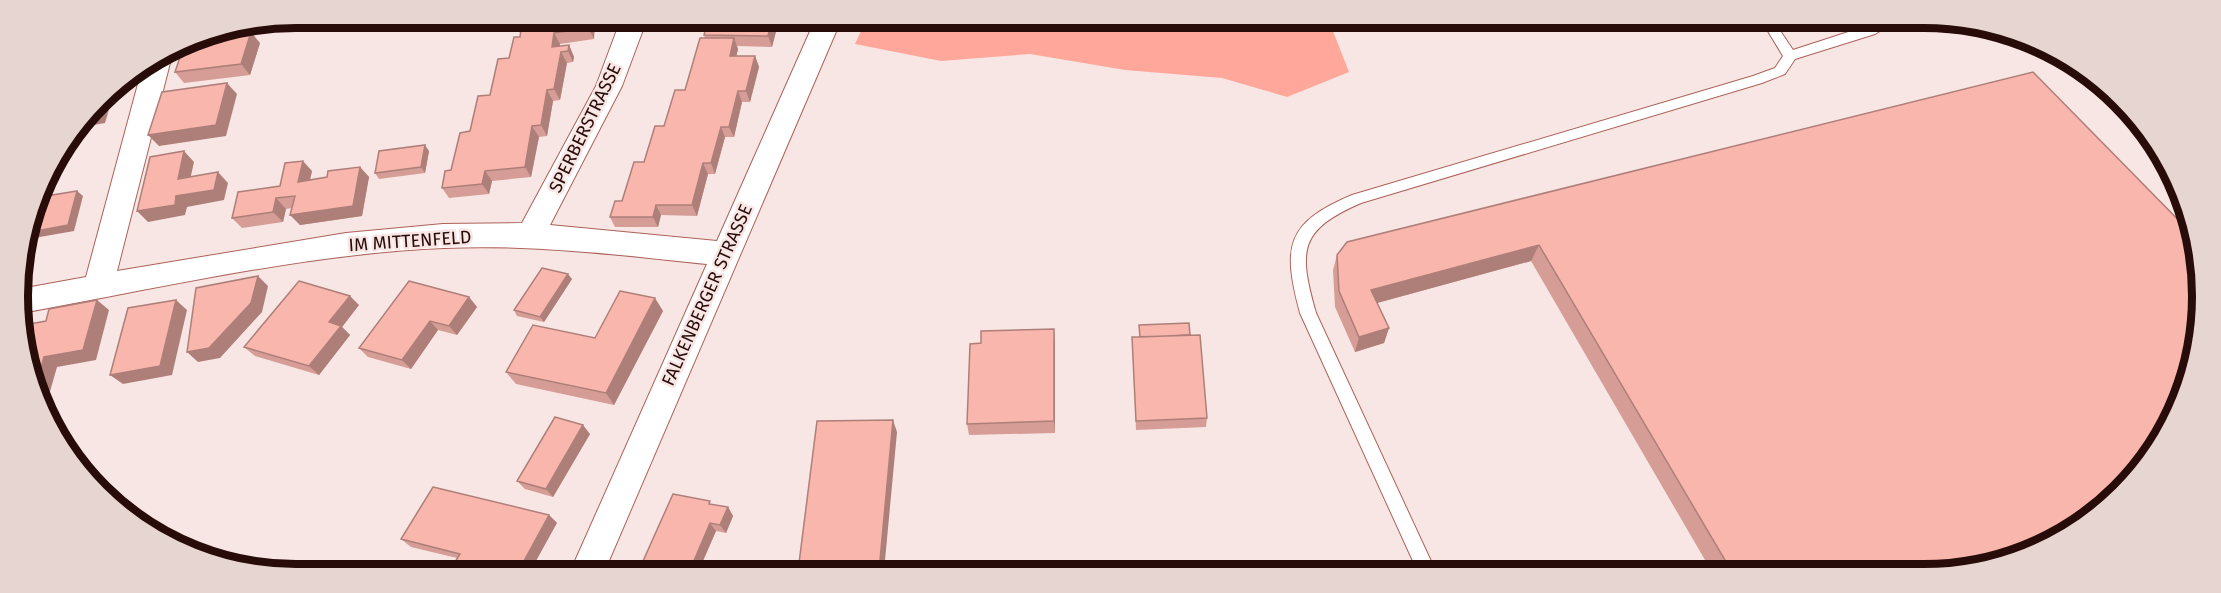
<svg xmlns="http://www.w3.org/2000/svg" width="2221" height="593" font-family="'Fira Sans',sans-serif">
<rect width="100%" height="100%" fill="#f8e6e4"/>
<path fill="#ffa79b" d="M866 20 1329 21 1349 72 1287 97 1222 78 1125 70 1030 54 941 61 855 44Z"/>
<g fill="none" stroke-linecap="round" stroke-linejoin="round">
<defs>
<path id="service" d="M1763 23H1775L1793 50 1876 23H1893L1875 34 1795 59 1785 74 1762 83 1361 203C1299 230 1298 250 1316 313L1436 572H1418L1300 313C1282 246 1286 223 1352 195L1753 76 1775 68 1783 56Z"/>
<path id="minor" d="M621 19H647L622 86 550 225 717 241 815 20H841L605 570H571L707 264C619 255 532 244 444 248 304 254 160 288 22 313L20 289 86 277 142 69 168 53 171 59 117 271 346 233 443 224 522 223 596 86Z"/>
</defs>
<use href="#service" stroke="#ac6259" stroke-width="2"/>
<use href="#minor" stroke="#ac6259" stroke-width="2"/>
<use href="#service" fill="#fff" fill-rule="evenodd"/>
<use href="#minor" fill="#fff" fill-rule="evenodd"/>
</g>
<path fill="#d59d95" d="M595 19 594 39 560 44V46L569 45 574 57 573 62 567 63 560 100 553 101 547 136 539 137 531 177 492 181 489 194 449 198 442 188 520 37Z
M708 19 779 20 772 47 737 46 738 49 736 56H755L759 67 750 102H742L734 137H725L715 174H708L697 216 661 215 658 227H615L610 217 622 201 685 90 705 38 704 35Z
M239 34 260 43 250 75 184 83 175 72Z
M429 151 425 173 379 179 375 173Z
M360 167 369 177 362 216 300 225 292 208 286 209 283 222 242 228 232 218 280 186 312 171 310 180 327 177Z
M2196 238 1961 573 1712 572 1531 261 1377 303 1389 328 1384 343 1355 352 1335 307 1333 270 1337 255 1347 242Z
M572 279 544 322 517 316 514 310Z
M469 297 477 307 457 335 438 330 411 369 368 357 359 348Z
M359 305 342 327 350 335 319 375 255 356 244 347Z
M663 311 614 405 516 384 506 372Z
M1139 325 1190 335 1207 418 1206 427 1136 430 1132 337H1140Z
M1055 342V433L969 435 967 424Z
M590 434 553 497 525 489 517 481Z
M712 504 728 507 733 516 726 533 716 531 699 570H639Z
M549 515 557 523 457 558 411 547 401 539Z"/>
<path fill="#ae7f79" d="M589 19H595L594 39 588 28Z
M772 20H779L772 47 768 36Z
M240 29 235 46 226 35 227 32Z
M251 32 260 43 250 75 241 64Z
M554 33 560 44 558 58 552 47Z
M734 38 738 49 734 67 730 56Z
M569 45 574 57 573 62 568 51Z
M561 52 567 63 560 100 554 89Z
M755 56 759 67 750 102 746 91Z
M227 83 237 94 226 136 159 146 148 135Z
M116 86 105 123 82 127 113 87Z
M547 90 553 101 547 136 541 125Z
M738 91 742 102 734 137 729 127Z
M532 126 539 137 531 177 525 167Z
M721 127 725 137 715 174 711 163Z
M425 145 429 151 425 173 421 167Z
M184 151 194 162 188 189 178 179Z
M303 161 312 171 307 192 298 182Z
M703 163 708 174 697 216 692 205Z
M360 167 369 177 362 216 300 225 290 215Z
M485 171 492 181 489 194 482 184Z
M218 172 228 183 224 200 187 207 185 215 148 222 137 211 176 196Z
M77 191 83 196 74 231 34 238 30 235 31 232Z
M276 198 286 209 283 222 273 212Z
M656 205 661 215 658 227 653 217Z
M1539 245 1531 261 1366 306 1371 290Z
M568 274 572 279 544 322 540 317Z
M258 276 268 286 262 312 220 358 198 362 187 352Z
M350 296 359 305 342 327 350 335 319 375 309 366 329 322Z
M469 297 477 307 457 335 449 326Z
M655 298 663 311 614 405 606 393Z
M97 300 109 310 96 360 57 367 47 402 44 403 36 386 44 357Z
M176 300 187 310 172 375 123 384 110 375Z
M430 321 438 330 411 369 402 360Z
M1389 328 1384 343 1355 352 1359 337Z
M1054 329 1055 342V433L1054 421Z
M893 420 897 432 884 571H879Z
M583 425 590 434 553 497 546 489Z
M728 507 733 516 726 533 720 525Z
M549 515 557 523 531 570H519Z
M710 523 716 531 699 570H690Z"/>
<path fill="#f8b6ad" stroke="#ae7f79" stroke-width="1.5" d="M522 19H589L588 28 554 33 552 47 569 45 568 51 561 52 554 89 547 90 541 125 532 126 525 167 485 171 482 184 442 188 445 171 451 170 460 133 470 131 478 96 490 95 498 59 509 58 514 37H520Z
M708 19 772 20 768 36 704 35Z
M227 32 226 35 251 32 241 64 175 72 185 42 190 39Z
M700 38H734L730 56H755L746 91H738L729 127H721L711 163H703L692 205H656L653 217H610L615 201H622L634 162H644L655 126H664L675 90H685Z
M2033 72 2196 238 2198 242V350L2166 435 2121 494 2047 546 1961 573 1732 572 1539 245 1371 290 1389 328 1359 337 1339 291 1337 255 1347 242Z
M227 83 216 125 148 135 162 92Z
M425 145 421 167 375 173 379 151Z
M184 151 178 179 218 172 214 190 176 196 175 205 137 211 150 157Z
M303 161 298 182 327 177 328 171 360 167 353 206 290 215 295 196 276 198 273 212 232 218 238 192 280 186 285 163Z
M77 191 68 225 31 232 40 197Z
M542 268 568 274 540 317 514 310Z
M258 276 251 303 209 348 187 352 196 288Z
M299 281 350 296 329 322 341 326 309 366 244 347Z
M409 281 469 297 449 326 430 321 402 360 359 348Z
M620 291 655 298 606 393 506 372 533 325 595 338Z
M97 300 83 350 44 357 36 386 28 369 23 325 46 321 49 309Z
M176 300 160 366 110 375 128 308Z
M1189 323 1190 335 1140 337 1139 325Z
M1054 329V421L967 424 970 344 981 343V331Z
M1200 335 1207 418 1136 421 1132 337Z
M555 417 583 425 546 489 517 481Z
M893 420 879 571H798L817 421Z
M433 487 549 515 519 570H450L460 554 401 539Z
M673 494 710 501 709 504 728 507 720 525 710 523 690 570H639Z"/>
<g text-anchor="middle" stroke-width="5" stroke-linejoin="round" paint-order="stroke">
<g font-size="18" fill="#280c09" stroke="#f8e6e4">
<text transform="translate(585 128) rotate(-64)" y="6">SPERBERSTRASSE</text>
<text transform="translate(410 241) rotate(-4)" y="6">IM MITTENFELD</text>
<text transform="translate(707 295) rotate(-66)" y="6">FALKENBERGER STRASSE</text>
</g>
</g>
<path d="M0 0H2221V593H0ZM296 28H1924A268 268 0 0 1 2192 296V296A268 268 0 0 1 1924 564H296A268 268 0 0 1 28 296V296A268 268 0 0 1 296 28Z" fill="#e7d5d2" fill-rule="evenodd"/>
<path fill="none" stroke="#280c09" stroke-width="8" d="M296 28H1924A268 268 0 0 1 2192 296V296A268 268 0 0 1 1924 564H296A268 268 0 0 1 28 296V296A268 268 0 0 1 296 28Z"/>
</svg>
